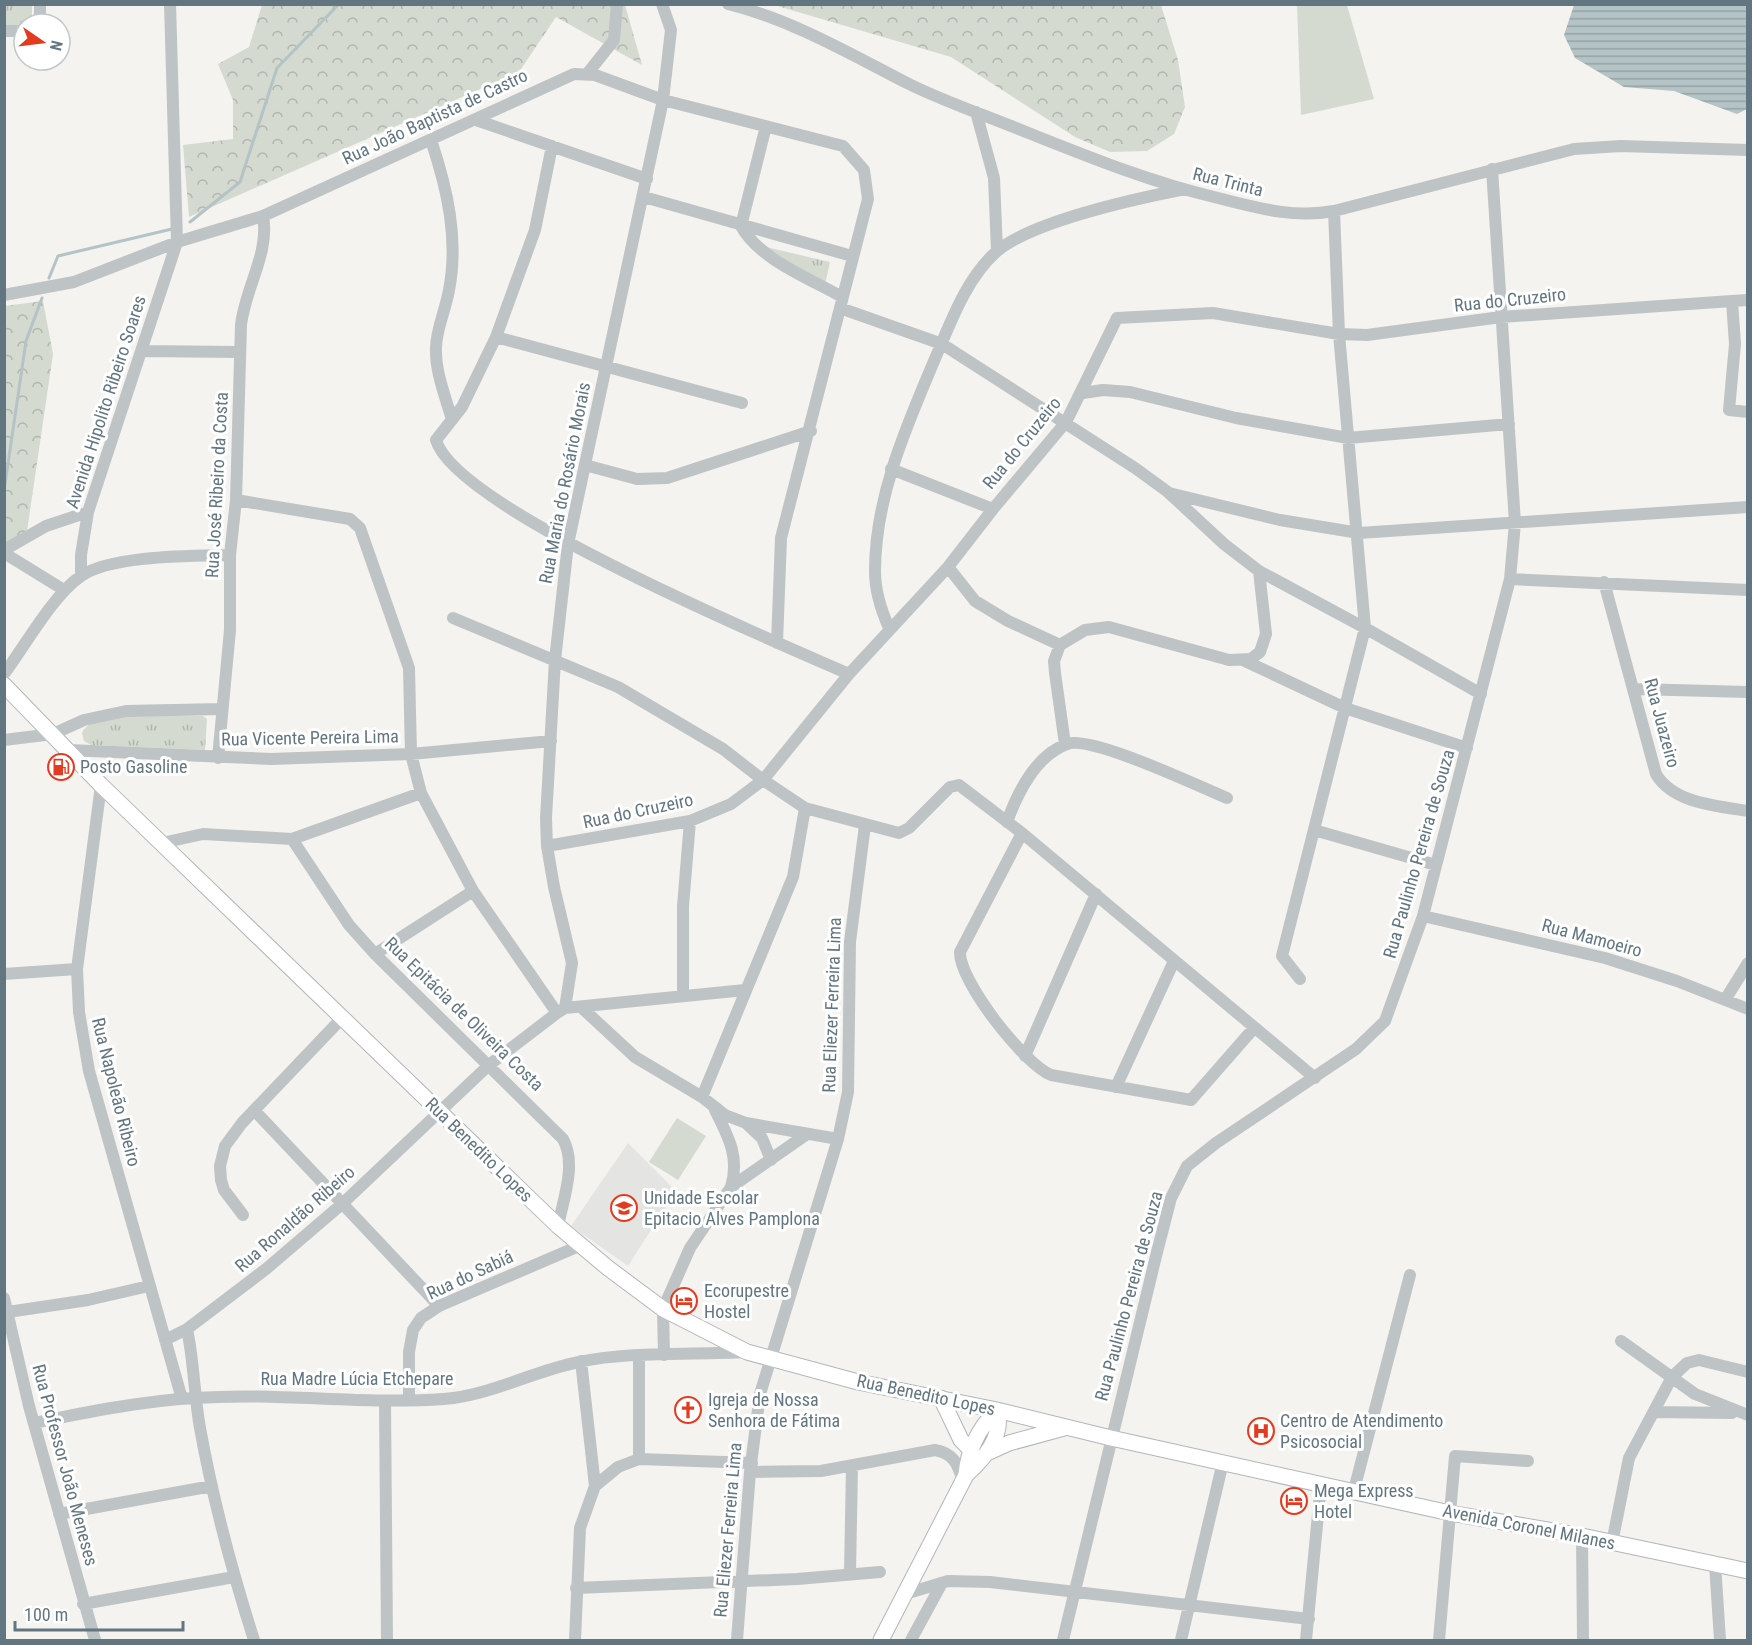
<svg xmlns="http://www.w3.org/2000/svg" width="1752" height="1645" font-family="'Roboto Condensed',sans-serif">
<defs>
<pattern id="forest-crowns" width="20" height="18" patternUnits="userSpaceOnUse" patternTransform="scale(1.5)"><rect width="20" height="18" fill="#d5dad0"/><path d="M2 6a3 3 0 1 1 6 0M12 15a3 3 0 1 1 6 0" fill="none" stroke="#b0b5ae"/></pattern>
<pattern id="park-tufts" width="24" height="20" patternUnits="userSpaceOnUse" patternTransform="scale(1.5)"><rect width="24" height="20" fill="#d5dad0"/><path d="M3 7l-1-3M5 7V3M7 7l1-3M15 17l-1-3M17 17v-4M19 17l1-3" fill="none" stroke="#b0b5ae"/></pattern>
<pattern id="water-rules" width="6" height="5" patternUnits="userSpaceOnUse" patternTransform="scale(1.5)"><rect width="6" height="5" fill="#b4c3c5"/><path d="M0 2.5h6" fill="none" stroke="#96a3a5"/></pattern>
</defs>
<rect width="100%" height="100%" fill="#f4f3ef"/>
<path fill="#e4e5e3" d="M628 1143 676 1191 628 1266 571 1226Z"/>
<path fill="#d5dad0" d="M1297 5H1347L1374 99 1301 115Z
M677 1118 706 1136 678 1180 649 1162Z"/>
<path fill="url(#forest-crowns)" d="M262 5H625L642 65 556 17 519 72 189 217 183 145 233 139V100L218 64 249 47Z
M774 5H1161L1178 60 1185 107 1174 134 1147 151 1110 152 1075 137 951 57Z
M43 301 53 354 26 538 4 544V306Z"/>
<path fill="url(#park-tufts)" d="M6 5H32V24L5 26Z
M753 244 830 262 825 285Z
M141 715 203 716 207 719 205 750 91 745 84 741 82 733C90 715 124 718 141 715Z"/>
<path fill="url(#water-rules)" d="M1574 5H1747V109L1737 114 1674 91 1624 87 1575 58 1564 35Z"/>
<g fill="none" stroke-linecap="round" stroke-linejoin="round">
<path stroke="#b4c3c5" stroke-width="3" d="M190 222 240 182 277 68 339 4
M49 278 58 256 172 229
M4 491 26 341 42 298"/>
<defs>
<path id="major" d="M4 685 101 785 558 1226 608 1268 663 1309 747 1352 858 1382 997 1410 1111 1438 1450 1513 1582 1536 1748 1571
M941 1398 961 1440 970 1449
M987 1453 1009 1443 1064 1428
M966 1475C985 1458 1004 1436 997 1410
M881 1640 966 1475C968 1449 978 1429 997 1410"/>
</defs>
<use href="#major" stroke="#b1b6b9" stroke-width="17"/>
<path stroke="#bec3c5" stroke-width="12" d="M40 4V24
M728 4C793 20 852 55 911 85 946 102 984 115 1021 130 1084 155 1147 181 1214 197 1254 207 1293 219 1334 211L1574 149 1621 146 1748 150
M4 31H24
M587 74 614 40 617 4
M976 112 994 178 997 251
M476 120 647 179
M766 126 741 226C760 260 809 278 842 297
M431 140C447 188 459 239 449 290 446 309 436 329 436 348 435 372 446 398 452 420
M552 146 535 230 496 337 462 407 436 440C455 508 776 642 849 674
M644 197 852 256
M1334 211 1339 334 1365 628 1481 694
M4 295 74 282 177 242 263 216 574 74 595 75 663 100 843 146 864 170 868 199 781 538 777 643
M1732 301 1748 300
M840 308 942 344 1135 468 1168 492 1224 544 1259 571 1365 628 1282 956 1300 979
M496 337 742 403
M141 351 240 352
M1083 393 1103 390 1130 392 1236 418 1348 438 1509 424
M585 465 637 479 667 478 811 431
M891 469 993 509
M1169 493 1280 520 1359 533 1748 507
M236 500 350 519 360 528 409 668 411 754 421 793 473 891 557 1013
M4 550 46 526 88 512
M4 553 64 590
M948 567 975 601 1008 621 1060 645
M81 575V555L88 512 177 242 170 4
M1510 579 1748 590
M1604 582 1656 774C1673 803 1716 806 1748 811
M453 618 618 687 723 749 763 780 805 808 899 833 909 828 950 787 959 785 1022 833
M889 628C881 610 875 592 875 571 875 495 908 423 937 354 952 319 967 278 996 252 1030 222 1134 199 1180 190
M1245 661 1345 708 1467 748
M4 674C25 646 53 595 81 576 112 555 192 556 230 555
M1635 689 1748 692
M4 740 53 734 84 720 126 711 221 709
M1065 744 1055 673 1054 661 1060 645 1085 630 1109 627 1229 660 1251 659 1260 652 1266 634 1259 571
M69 750 271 759 411 754 551 741
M218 758 230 630V555L236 500 241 325C245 288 270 253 263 216
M101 785 77 969 79 1012 89 1071 182 1399
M1007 822C1017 794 1036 755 1067 744 1091 735 1198 786 1227 798
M1314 830 1436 865
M292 839 349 925 375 954 563 1139C577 1164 563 1200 558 1226
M162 843 203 834 292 839 421 793
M547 846 690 821 731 804 763 780 849 674 948 567 993 509 1066 422 1117 318 1213 313 1339 334 1367 335 1501 317 1732 301 1735 344 1729 410 1748 412
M1423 916 1605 958 1677 981 1748 1009
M375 954 473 891
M4 974 77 969
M683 994V906L690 821
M1725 1000 1748 963
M581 1007 635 1057 702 1097 725 1115 746 1123 838 1139
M565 1008 572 963 554 887 547 846 546 818 555 660 568 544 663 100 671 30 662 4
M1254 1028 1191 1100 1051 1075C1024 1064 959 981 960 952L1022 833 1315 1078
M1025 1056 1096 894
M1116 1087 1174 961
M702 1097 793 877 805 808
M255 1111 439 1306
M747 1124 762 1138 771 1160
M731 1187 807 1134
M243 1215 224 1190 221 1180 220 1166 225 1146 242 1123 343 1017
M4 1298 29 1406 95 1640
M8 1312 88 1300 149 1286
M187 1329C194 1362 194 1394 200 1428 213 1500 232 1571 254 1640
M165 1340 187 1329 266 1269 342 1204 489 1065 557 1013 565 1008 745 990
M1621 1341 1695 1394 1748 1415
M664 1355 663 1309 690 1248 731 1187C740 1157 728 1136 715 1110
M639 1357V1459
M409 1400V1352L413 1330 421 1318 439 1306 579 1246
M385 1401 387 1640
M1654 1412 1732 1413
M34 1423C87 1412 142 1401 195 1398 278 1392 361 1405 444 1399 492 1395 533 1371 579 1362 628 1351 695 1355 746 1352
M750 1472 821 1471 935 1450C954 1453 958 1465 963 1481
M595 1486 618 1467 639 1459 752 1463
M1354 1490 1410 1275
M59 1514 212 1486
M1582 1536 1583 1640
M1612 1543 1629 1458 1672 1377 1687 1363 1699 1360 1748 1372
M1715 1564 1720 1640
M850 1573 852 1466
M576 1588 797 1579 880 1572
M905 1594 948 1581 990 1582 1309 1619
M83 1604 234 1577
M575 1640 580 1528 595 1486 581 1361
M737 1640 750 1472 760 1394 838 1139 848 1092 850 942 865 825
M911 1640 942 1583
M1063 1640 1157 1252 1171 1198 1187 1166 1216 1143 1356 1049 1385 1021 1423 916 1510 579 1515 523 1492 169
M1181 1640 1223 1462
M1306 1640 1321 1483
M1439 1640 1455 1456 1528 1461"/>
<use href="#major" stroke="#fff" stroke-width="15"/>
</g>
<defs>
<symbol id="fuel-ring" viewBox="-11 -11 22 22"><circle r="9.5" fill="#fff" stroke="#e33b1f" stroke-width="1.5"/><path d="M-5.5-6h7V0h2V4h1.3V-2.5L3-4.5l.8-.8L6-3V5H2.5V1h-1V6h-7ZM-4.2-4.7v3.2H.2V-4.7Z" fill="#e33b1f"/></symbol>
<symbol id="school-ring" viewBox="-11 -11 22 22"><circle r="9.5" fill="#fff" stroke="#e33b1f" stroke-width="1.5"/><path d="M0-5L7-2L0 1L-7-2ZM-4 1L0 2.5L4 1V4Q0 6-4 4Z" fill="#e33b1f"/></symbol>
<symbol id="hotel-ring" viewBox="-11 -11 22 22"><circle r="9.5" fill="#fff" stroke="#e33b1f" stroke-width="1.5"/><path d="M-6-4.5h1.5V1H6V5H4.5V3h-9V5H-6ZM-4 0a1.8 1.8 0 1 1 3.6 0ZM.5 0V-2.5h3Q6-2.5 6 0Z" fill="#e33b1f"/></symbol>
<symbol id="church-ring" viewBox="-11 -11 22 22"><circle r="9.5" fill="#fff" stroke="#e33b1f" stroke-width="1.5"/><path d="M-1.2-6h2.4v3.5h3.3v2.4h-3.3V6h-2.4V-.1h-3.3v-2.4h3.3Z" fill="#e33b1f"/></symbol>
<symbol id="hospital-ring" viewBox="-11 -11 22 22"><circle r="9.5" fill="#fff" stroke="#e33b1f" stroke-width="1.5"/><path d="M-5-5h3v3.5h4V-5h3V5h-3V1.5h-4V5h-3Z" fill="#e33b1f"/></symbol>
</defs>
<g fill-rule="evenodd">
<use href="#fuel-ring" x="46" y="752" width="30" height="30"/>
<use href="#school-ring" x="609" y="1193" width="30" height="30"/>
<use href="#hotel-ring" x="669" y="1286" width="30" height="30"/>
<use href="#church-ring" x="673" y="1395" width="30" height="30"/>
<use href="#hospital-ring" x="1246" y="1416" width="30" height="30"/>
<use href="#hotel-ring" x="1279" y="1486" width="30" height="30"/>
</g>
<g text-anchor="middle" stroke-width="6" stroke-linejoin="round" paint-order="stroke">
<g font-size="18" fill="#627681" stroke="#fff">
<text transform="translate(435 117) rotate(-25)" y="6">Rua João Baptista de Castro</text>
<text transform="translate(1228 182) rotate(14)" y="6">Rua Trinta</text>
<text transform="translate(1510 300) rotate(-6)" y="6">Rua do Cruzeiro</text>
<text transform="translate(106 402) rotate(-72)" y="6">Avenida Hipolito Ribeiro Soares</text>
<text transform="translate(1022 443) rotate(-51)" y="6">Rua do Cruzeiro</text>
<text transform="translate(565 483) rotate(-79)" y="6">Rua Maria do Rosário Morais</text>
<text transform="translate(217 485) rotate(-87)" y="6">Rua José Ribeiro da Costa</text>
<text transform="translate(1662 723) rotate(75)" y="6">Rua Juazeiro</text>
<text transform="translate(310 738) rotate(-1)" y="6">Rua Vicente Pereira Lima</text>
<text transform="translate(638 811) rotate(-12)" y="6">Rua do Cruzeiro</text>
<text transform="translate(1419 854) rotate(-74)" y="6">Rua Paulinho Pereira de Souza</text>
<text transform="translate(1592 938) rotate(15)" y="6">Rua Mamoeiro</text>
<text transform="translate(832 1005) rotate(-88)" y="6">Rua Eliezer Ferreira Lima</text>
<text transform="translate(464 1014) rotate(44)" y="6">Rua Epitácia de Oliveira Costa</text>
<text transform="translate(116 1092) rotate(76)" y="6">Rua Napoleão Ribeiro</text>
<text transform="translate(479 1150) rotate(44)" y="6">Rua Benedito Lopes</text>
<text transform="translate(295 1219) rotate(-41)" y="6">Rua Ronaldão Ribeiro</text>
<text transform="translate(470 1275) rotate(-25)" y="6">Rua do Sabiá</text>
<text transform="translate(1129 1296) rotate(-75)" y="6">Rua Paulinho Pereira de Souza</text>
<text x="357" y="1385">Rua Madre Lúcia Etchepare</text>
<text transform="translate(926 1395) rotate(12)" y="6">Rua Benedito Lopes</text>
<text transform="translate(65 1465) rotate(75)" y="6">Rua Professor João Meneses</text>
<text transform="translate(1529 1527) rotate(11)" y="6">Avenida Coronel Milanes</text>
<text transform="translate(728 1530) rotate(-85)" y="6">Rua Eliezer Ferreira Lima</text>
</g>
<g font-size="18" fill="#627681" stroke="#fff" text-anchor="start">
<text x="80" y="773">Posto Gasoline</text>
<text x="644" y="1204">Unidade Escolar<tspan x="644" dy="21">Epitacio Alves Pamplona</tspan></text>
<text x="704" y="1297">Ecorupestre<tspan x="704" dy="21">Hostel</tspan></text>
<text x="708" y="1406">Igreja de Nossa<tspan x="708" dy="21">Senhora de Fátima</tspan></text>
<text x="1280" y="1427">Centro de Atendimento<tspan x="1280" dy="21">Psicosocial</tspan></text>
<text x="1314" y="1497">Mega Express<tspan x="1314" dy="21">Hotel</tspan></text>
</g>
</g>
<rect width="1752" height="1645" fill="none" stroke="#627681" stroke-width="12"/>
<g transform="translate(42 42) rotate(104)"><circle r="28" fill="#ffffff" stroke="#c0c8cd" stroke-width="1.5"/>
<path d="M0-4.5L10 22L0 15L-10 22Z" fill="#e33b1f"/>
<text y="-9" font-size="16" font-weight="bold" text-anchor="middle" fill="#627681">N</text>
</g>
<path d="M15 1621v9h168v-9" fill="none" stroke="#627681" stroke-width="3"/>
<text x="24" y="1621" font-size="18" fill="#627681" stroke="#ffffff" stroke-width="4.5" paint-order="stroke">100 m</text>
</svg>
